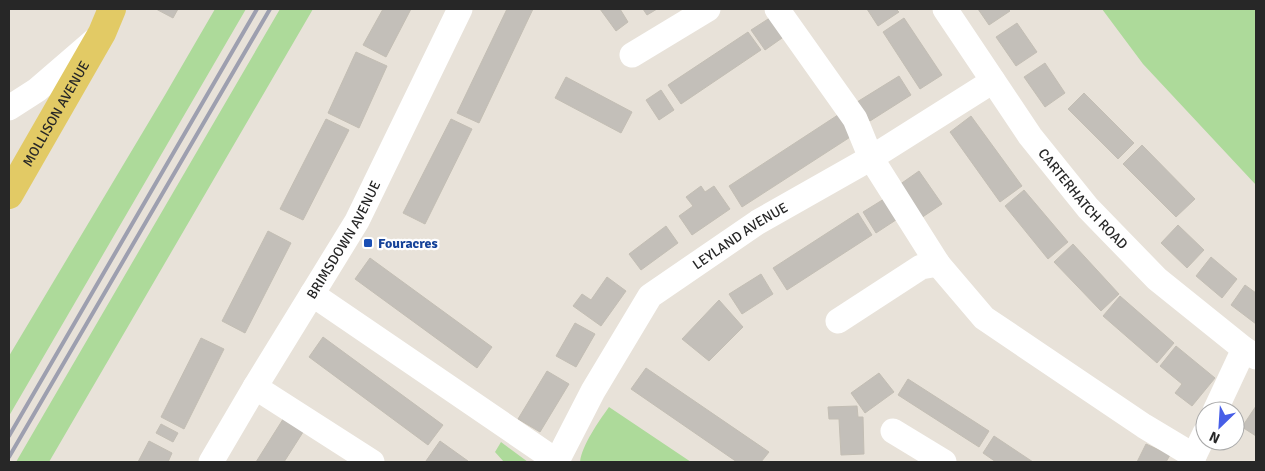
<svg xmlns="http://www.w3.org/2000/svg" width="1265" height="471" font-family="Signika,sans-serif">
<rect width="100%" height="100%" fill="#e8e2d9"/>
<path fill="#adda9a" d="M215 9H246L9 416V356L165 95Z
M280 9H313L49 462H16Z
M1102 9H1256V185L1143 64Z
M609 407 691 462H580C582 445 599 421 609 407Z
M501 442 528 462H504L495 452Z"/>
<path fill="#c3bfb9" stroke="#c3beb4" d="M156 9H178L173 18Z
M383 9H411L386 57 363 45Z
M507 9H533L479 123 457 113Z
M600 9H620L628 22 616 31Z
M643 9H657L647 15Z
M867 9H896L899 12 878 26Z
M978 9H1008L1010 11 989 25Z
M779 12 792 31 765 50 751 30Z
M904 18 942 75 920 89 883 32Z
M1017 23 1037 52 1016 66 996 37Z
M748 32 761 50 681 104 668 85Z
M356 52 387 66 359 128 328 113Z
M1045 63 1065 93 1045 107 1024 77Z
M899 76 911 95 870 121 857 102Z
M566 77 632 112 621 133 555 98Z
M661 90 674 110 659 120 646 100Z
M1084 93 1134 143 1118 159 1068 109Z
M844 111 858 132 742 207 729 186Z
M971 116 1022 186 1000 202 950 132Z
M326 119 349 130 303 220 280 209Z
M451 119 472 129 425 224 403 213Z
M1142 145 1195 199 1176 217 1123 164Z
M919 171 942 204 921 218 899 185Z
M701 186 705 192 714 186 730 209 692 235 679 216 693 206 686 197Z
M1024 190 1068 242 1048 259 1005 206Z
M892 194 905 214 876 233 863 212Z
M858 213 872 235 787 290 773 268Z
M1178 225 1204 250 1187 268 1161 243Z
M666 226 678 243 641 270 629 254Z
M268 231 291 243 245 333 222 321Z
M1073 244 1119 294 1101 311 1054 262Z
M1211 257 1237 279 1222 298 1196 276Z
M370 258 492 347 477 368 355 279Z
M761 274 773 294 742 314 729 294Z
M607 277 626 291 601 326 573 306 582 294 591 300Z
M1245 285 1256 293V324L1231 305Z
M1120 296 1174 343 1157 363 1103 316Z
M719 300 743 327 709 361 682 339Z
M575 323 595 334 576 367 556 356Z
M323 337 443 425 428 445 309 357Z
M201 338 224 349 184 429 161 417Z
M1176 346 1215 378 1192 406 1175 393 1182 384 1160 366Z
M646 368 769 452 761 462H737L631 389Z
M547 371 569 384 540 432 518 419Z
M879 373 894 392 865 413 851 393Z
M908 379 989 431 979 447 898 395Z
M857 406 858 417H863L864 454 841 455 839 419H829L828 407Z
M1256 406V436L1242 427Z
M285 416 305 429 284 462H256Z
M161 424 178 433 173 442 156 433Z
M994 436 1033 462H996L983 453Z
M149 441 172 453 168 462H138Z
M440 441 468 461 467 462H428L426 461Z
M1146 444 1170 455 1166 462H1137Z"/>
<g fill="none" stroke-linecap="round" stroke-linejoin="round">
<g stroke="#fff" stroke-width="25">
<path d="M777 9 855 119 871 158 938 264 984 318 1144 426 1194 456"/>
<path id="s1" d="M945 9 1030 136 1088 208 1157 279 1244 349 1256 357"/>
<path d="M632 55 708 9"/>
<path d="M9 108 37 90 95 40"/>
<path d="M312 294 558 462"/>
<path d="M838 321 921 267 938 264"/>
<path d="M255 387 372 462"/>
<path d="M1215 411 1244 349"/>
<path d="M893 431 944 462"/>
<path id="s2" d="M557 461 593 391 650 296 758 222 871 158 993 81"/>
<path id="s3" d="M211 462 255 387 357 221 460 9"/>
<path d="M1191 462 1205 433"/>
</g>
<path stroke="#e2ca65" stroke-width="28" id="s4" d="M9 195 102 33 112 9"/>
<path stroke="#9d9faf" stroke-width="4" d="M9 436 257 9
M9 457 270 9"/>
</g>
<rect fill="#1a4fb4" stroke="#fff" stroke-width="2" x="363" y="238" width="10" height="10" rx="2.5"/>
<g text-anchor="middle" stroke-width="4.5" stroke-linejoin="round" paint-order="stroke">
<g font-size="14" fill="#272727" stroke="#fff">
<text dy="5" stroke="none"><textPath href="#s4" startOffset="94">MOLLISON AVENUE</textPath></text>
<text dy="5" stroke="none"><textPath href="#s1" startOffset="235">CARTERHATCH ROAD</textPath></text>
<text dy="5" stroke="none"><textPath href="#s2" startOffset="298">LEYLAND AVENUE</textPath></text>
<text dy="5" stroke="none"><textPath href="#s3" startOffset="259">BRIMSDOWN AVENUE</textPath></text>
</g>
<g font-size="14" font-weight="bold" fill="#164399" stroke="#fff" text-anchor="start">
<text x="378" y="248">Fouracres</text>
</g>
</g>
<rect width="1265" height="471" fill="none" stroke="#272727" stroke-width="20"/>
<g transform="translate(1220 426) rotate(205)"><circle r="24" fill="#ffffff" stroke="#a9a9a9"/>
<path d="M0-4L9 19L0 12L-9 19Z" fill="#475ee7"/>
<text y="-8" font-size="14" font-weight="bold" text-anchor="middle" fill="#272727">N</text>
</g>
</svg>
